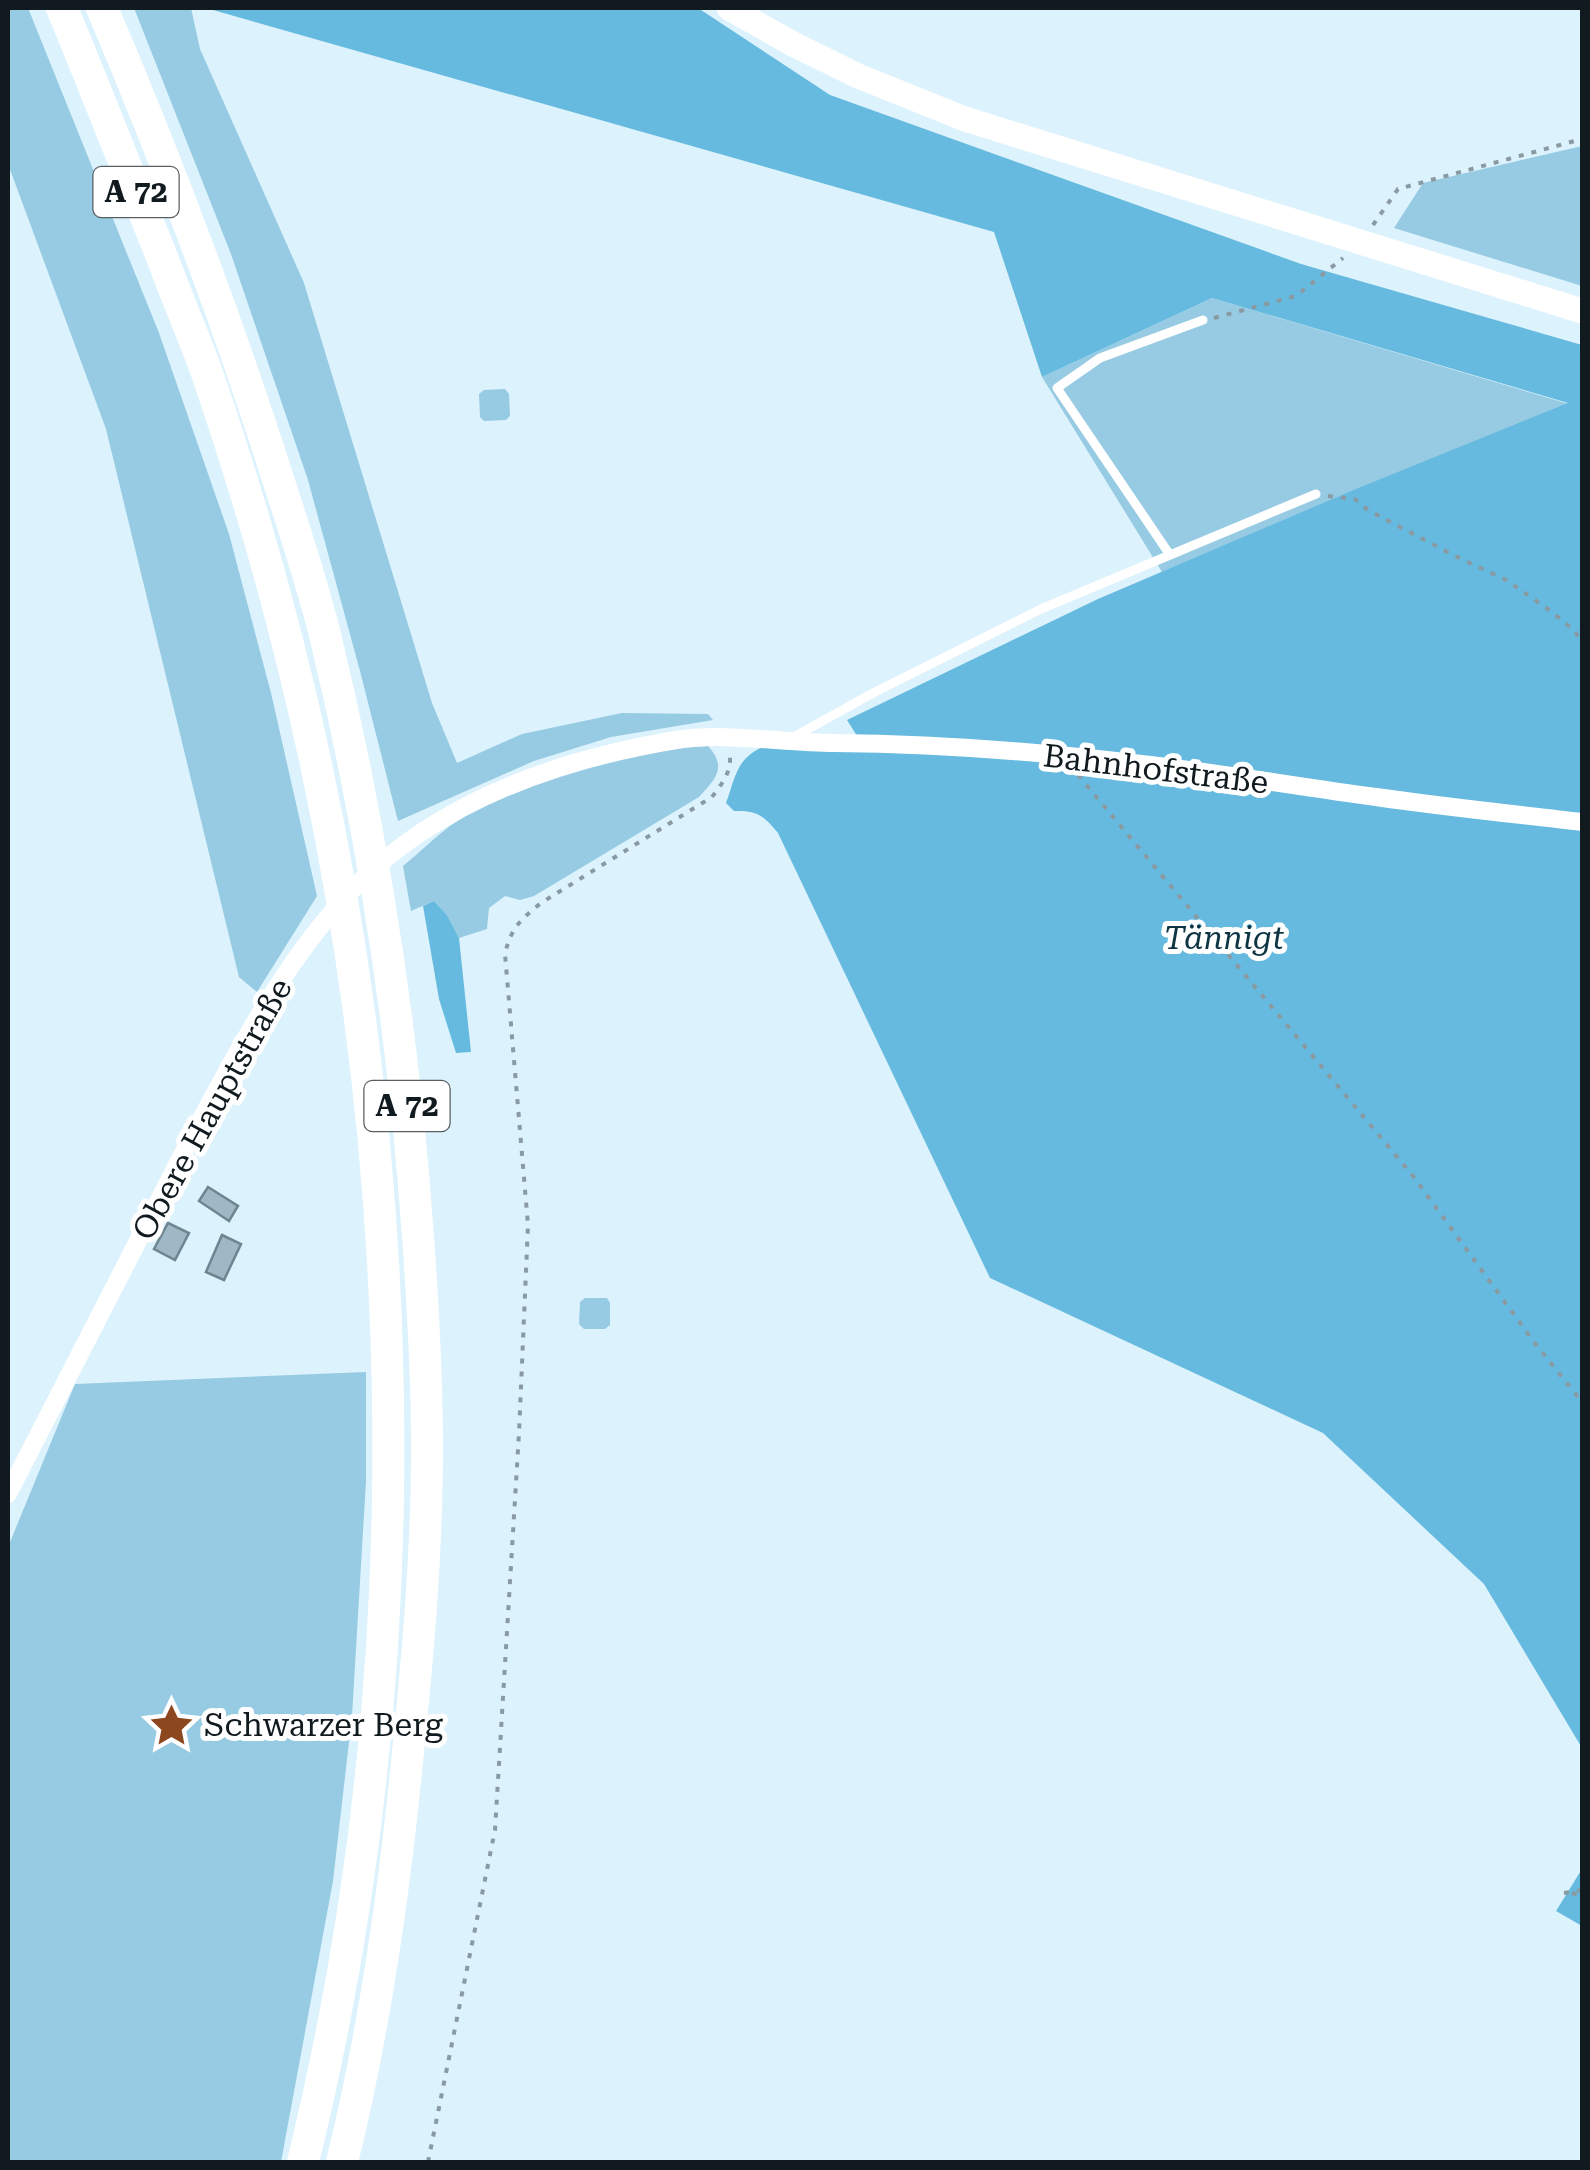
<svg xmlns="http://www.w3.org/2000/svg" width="1590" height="2170" font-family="'Roboto Serif',serif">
<rect width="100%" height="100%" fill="#dcf2fc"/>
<path fill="#96cbe3" d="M8 8H28L159 333 229 534 271 693 317 896 257 992 239 977 106 429 8 164Z
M134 8H191L200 49 304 283 432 703 457 763 522 734 622 713 708 714 713 720 611 737 534 761 398 821 360 671 308 480 231 254Z
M1582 146V286L1394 228 1423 183Z
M1212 298 1569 404 1162 572 1042 377Z
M505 389 509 394 510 416 506 420 484 421 480 417 479 394 484 390Z
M708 746C728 768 715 779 699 797L534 896 520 900 505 896 489 908 487 929 459 938 447 915 434 901 411 911 403 866C419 853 434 838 450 826 525 775 619 752 708 746Z
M585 1298H607L610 1303V1325L605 1329H584L579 1324 580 1302Z
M366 1372V1481L352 1716 333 1881 281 2162H8V1547L75 1384Z"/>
<path fill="#66badf" d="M206 8H698L830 95 1301 264 1582 345V1748L1484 1584 1323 1433 990 1278 778 833C763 815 757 810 734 811L726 803C736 776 736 758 765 746L864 747 847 720 1098 599 1356 489 1568 403 1212 298 1042 377 994 232Z
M434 901 447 915 459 938 471 1052 456 1053 439 999 423 906Z
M1582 1869V1926L1556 1911Z"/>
<path fill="#9fb8c5" stroke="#6d8691" stroke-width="2.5" d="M208 1187 238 1206 229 1221 199 1201Z
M168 1223 189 1233 175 1260 154 1249Z
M222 1235 241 1244 224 1280 206 1272Z"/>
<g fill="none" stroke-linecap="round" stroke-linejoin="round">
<path stroke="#899aa2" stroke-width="4" stroke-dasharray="5 8" stroke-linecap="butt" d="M1373 225 1398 189 1582 139
M1214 318 1296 296 1343 258
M1328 496 1355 499 1368 510 1455 556 1506 580 1548 609 1575 631 1582 644
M1078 775 1413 1176 1534 1342 1582 1402
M1564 1893 1582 1890
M1572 1893 1582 1896
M428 2162 495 1830 519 1433 528 1225 505 954C511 928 520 920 541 903L712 797C721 785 731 773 730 757"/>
<path stroke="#fff" stroke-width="9" d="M1170 555 1316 494
M790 739 875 692 1041 609 1170 555 1057 388 1100 358 1203 320"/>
<path stroke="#fff" stroke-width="18" d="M8 1494C65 1382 122 1270 180 1159 227 1070 280 966 350 892 435 802 556 760 676 740 725 732 783 743 834 743 940 744 1046 752 1150 765 1226 774 1301 787 1376 797 1445 807 1514 814 1582 822"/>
<path stroke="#fff" stroke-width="25" d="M729 8 793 44 858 76 965 119 1582 311"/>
<path stroke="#fff" stroke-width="32" d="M62 8C97 93 131 179 165 265 179 303 196 341 209 379 404 947 447 1578 303 2162
M102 8C164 154 221 303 270 454 289 514 310 574 325 635 373 833 404 1034 418 1237 423 1307 427 1377 427 1448 427 1562 416 1677 404 1791 391 1915 372 2041 342 2162"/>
</g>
<defs>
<symbol id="sight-bare" viewBox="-9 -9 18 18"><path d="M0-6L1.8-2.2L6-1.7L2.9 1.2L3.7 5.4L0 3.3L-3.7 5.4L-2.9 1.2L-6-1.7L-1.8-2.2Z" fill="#8d471e" stroke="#fff" stroke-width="2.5" paint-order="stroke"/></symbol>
</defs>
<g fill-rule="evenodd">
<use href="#sight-bare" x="140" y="1694" width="63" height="63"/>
</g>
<g text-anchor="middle" stroke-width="10" stroke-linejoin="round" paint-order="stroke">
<g fill="#fff" stroke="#585f62" stroke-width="2.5">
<rect x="93.5" y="167" width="85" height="50" rx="8"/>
<rect x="364.5" y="1081" width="85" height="50" rx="8"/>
</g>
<g font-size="30" font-weight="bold" fill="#101a1f">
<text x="136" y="202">A 72</text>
<text x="407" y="1116">A 72</text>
</g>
<g font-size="32" fill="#101a1f" stroke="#fff">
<text transform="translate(1156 769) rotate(7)" y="11">Bahnhofstraße</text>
<text transform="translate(212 1109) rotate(-61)" y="11">Obere Hauptstraße</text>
</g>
<g font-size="32" font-style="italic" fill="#0d3544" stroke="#fff">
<text x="1224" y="949">Tännigt</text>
</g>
<g font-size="32" fill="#101a1f" stroke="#fff" text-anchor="start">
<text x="204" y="1736">Schwarzer Berg</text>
</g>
</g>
<rect width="1590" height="2170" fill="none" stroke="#101a1f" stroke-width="20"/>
</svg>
